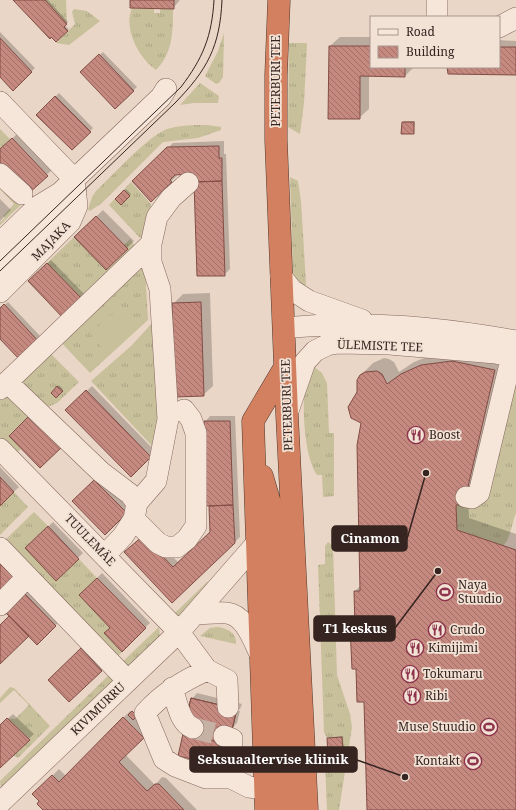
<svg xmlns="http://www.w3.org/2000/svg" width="516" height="810" font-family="'Noto Serif',serif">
<defs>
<pattern id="grass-tufts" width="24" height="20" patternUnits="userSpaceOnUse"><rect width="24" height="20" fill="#c7c09b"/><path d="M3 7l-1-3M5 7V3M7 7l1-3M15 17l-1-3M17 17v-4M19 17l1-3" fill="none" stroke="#aca585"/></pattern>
<pattern id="building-back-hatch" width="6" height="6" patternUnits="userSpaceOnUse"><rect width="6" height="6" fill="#c5897f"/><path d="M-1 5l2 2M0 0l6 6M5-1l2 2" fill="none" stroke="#a17068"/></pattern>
</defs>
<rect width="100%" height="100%" fill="#ead6c6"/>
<path fill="url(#grass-tufts)" d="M45 0H66L67 24Z
M132 8 154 9V13H160V9H173C173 31 173 53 156 70 139 58 123 29 132 8Z
M74 9 87 11 100 21 69 45 56 43 75 24 72 12Z
M224 33 223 77 219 83 216 84 205 76 218 51Z
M289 43H307L304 103 300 134 288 127Z
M200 83 219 96 218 103H194L180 105Z
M207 125 221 127V130L198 138 163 142 102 203 90 211 88 209 92 197 96 191C112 176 148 136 167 129 180 125 194 125 207 125Z
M0 129 10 139 0 149Z
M290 177 298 181 301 201 306 284 304 289 297 281 293 272Z
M131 182 151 204 148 229 144 238H140L109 205Z
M0 185 23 203 0 225V222L5 218 3 216 14 204 0 189Z
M74 237 106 270 127 249 124 245 130 239 139 251 83 300 47 263Z
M138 261 145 268 148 320 90 373 57 338Z
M155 320 163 409 153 447 91 381 131 346Z
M48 351 79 382 57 403 43 409 15 381Z
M313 366 322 373 327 383 329 433H334V496L323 497 322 475H317C305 458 303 417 304 396 305 386 310 375 313 366Z
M516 381V513C511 525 511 538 503 546L457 530 456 505 464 504Z
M8 390 31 414 9 435 21 449 15 454 0 439V398Z
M14 492 28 507 0 535V506Z
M34 512 48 526 25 548 56 580 79 559 97 578 79 595 110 628 104 633 122 652 113 662 1 544Z
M328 542 333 546 337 675 350 714 352 727 339 810H327L325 762 328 757 343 756 342 738H327L324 732 318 565 325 564V546Z
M207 582H209L180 617 174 614Z
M159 627 160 636 125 672 119 665Z
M217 627C227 628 237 633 236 644L200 636 210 628Z
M111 673 117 679 1 789 0 781Z
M10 687 14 688 50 726 18 758 13 755 30 739 7 718 15 719 29 705 14 690 0 703V698Z"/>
<path fill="#c7c09b" d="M118 309 132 326 104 350 90 333Z"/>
<path fill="#0003" d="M14 0H48L68 22 64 25 69 29 57 41Z
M131 0H180L173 8Z
M0 32 35 68 13 89 0 76Z
M340 37H371V67H414L405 76H369V109L359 118 330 46Z
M499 40 516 41V74L448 67H499Z
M103 52 137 87 115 108 82 72Z
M59 93 93 128 72 149 38 115Z
M404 121H415L414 133 403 122Z
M18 133 52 170 28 192 0 163V150Z
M224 141V154H226L230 269 224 275 195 177 192 173 175 174 177 176 151 200 133 181 173 143Z
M126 189 131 194 121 204 116 199Z
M0 199 11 210 0 221Z
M103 210 134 241 106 269 75 237Z
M51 260 86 296 64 317 29 281Z
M210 293 213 386 203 395 174 303 183 294Z
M8 302 42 338 20 359 0 338V309Z
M434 354 507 358 468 499 469 518 516 534V810H368L365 701 357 668 351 628 356 623 355 591 361 585 362 423 358 392 361 375 373 363 384 358 389 359 394 362 399 372 414 362Z
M59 385 63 389 56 397 52 393Z
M92 386 156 452 131 476 67 410Z
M210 416H235L240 537 172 602 148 532 179 563 211 533 205 422Z
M0 467 19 487 0 505Z
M100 475 131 507 105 533 74 501Z
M53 522 83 553 56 579 26 548Z
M102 573 150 623 122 650 112 627 80 595Z
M29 588 60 621 37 643 29 635 0 663V626L11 616Z
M87 644 107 665 69 701 49 680Z
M197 693 242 704 240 709 194 698V700L240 711 237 723 232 728H228L219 758 214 763 192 699Z
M130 711 138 714 150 730 125 754 155 785 162 777 166 778 197 810H45L41 801 34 794 59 769 66 776Z
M13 714 34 734 0 766V726Z
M343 736 344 754 343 756 328 738Z"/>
<path fill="url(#building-back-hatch)" stroke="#814d45" d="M13 0H45L67 24 64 27 68 31 56 42 51 37 50 39Z
M130 0H174V9L130 8Z
M0 38 32 72 13 91 0 77Z
M329 46H371V67H405V77L360 76V119H328Z
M499 47H516V75L448 74 447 67H499Z
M99 54 134 91 115 109 80 72Z
M55 96 91 132 72 150 36 115Z
M402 122H414V134H401Z
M12 138 48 176 28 194 0 164V149Z
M219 146V158H222V181L194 182 191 174 175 175 170 180 172 182 151 202 132 181 167 147Z
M222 181 225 276H197L194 182Z
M124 190 130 196 121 205 115 199Z
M96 216 128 249 106 270 74 237Z
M47 263 83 300 64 319 28 281Z
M201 302 204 396 175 397 172 303Z
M4 304 39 342 20 360 0 339V308Z
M452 361 495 370 464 504 456 505 457 530 516 550V810H367L364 702H357L356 669H352L350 627H355L354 591H360L357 445 361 423 351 418 348 407 357 392V380L360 375 365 372 377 371 382 374 387 384 401 374 421 365Z
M57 386 63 391 56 398 51 393Z
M86 390 151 457 131 477 65 410Z
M31 414 63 446 40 468 9 436Z
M204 421H230L233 505 204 506Z
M0 477 14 492 0 506Z
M94 480 127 513 105 535 72 501Z
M233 505 235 543 172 603 124 552 143 536 173 567 210 532 209 506Z
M48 526 79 559 56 581 25 548Z
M0 564 17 581 0 598Z
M97 578 146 628 122 652 104 633 110 628 79 595Z
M23 592 56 626 37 645 4 611Z
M9 616 29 636 0 664V625Z
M81 648 102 671 69 702 48 680Z
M191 698 237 709 232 730 222 743 192 735 186 718Z
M191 698 237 709 232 730 220 742 214 764 178 756Z
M132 711 137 716 133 720 128 715Z
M123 717 144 738 119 762 147 791 155 784H159L184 810H43L37 804 39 801 32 794 52 775 59 782Z
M7 718 30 740 0 768V725Z
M342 737 343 757H328L327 738Z"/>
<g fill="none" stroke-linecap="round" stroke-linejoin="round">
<path stroke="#c6b2a5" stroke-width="21" stroke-dasharray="21 10" stroke-linecap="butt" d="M193 728 224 736"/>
<defs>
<path id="minor" d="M437 17V0
M499 27 516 18
M0 102 74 179
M0 174 22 194
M0 243 37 207 60 193 161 97 166 89
M0 267 76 193
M281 276 292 290 309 301 362 320
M0 292 70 222 77 206 74 179
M284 328C361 320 440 327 516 341
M7 382 101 472 130 494 137 503
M0 389 151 244 157 217 171 198 188 183
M288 411 305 362 315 351 327 345 338 343 389 344 496 353 516 358
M0 449 179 632 207 670 227 680 228 707
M466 497 472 498 479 493 515 343
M134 519 158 543 166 547H177L187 539 196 526V433L191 419 184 410
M0 548 128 681
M105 555 123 536 134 519 137 503 156 481 168 419 160 289 151 262V244
M0 605 27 577
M195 614C206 614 217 612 227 613 245 615 253 640 260 654
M207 670C183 681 163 693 145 713L164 759 175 766 206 778H231L249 787 266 789
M172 688C177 701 179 723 193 728
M224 736 232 739 231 778
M0 803 179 632 256 544"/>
<path id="highway" d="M279 0 276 75V140L287 415 307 810
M262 476 272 510 277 634 285 723 287 810
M266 810 253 421 285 367"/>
</defs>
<use href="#minor" stroke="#84675d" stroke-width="22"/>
<use href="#highway" stroke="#523831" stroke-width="23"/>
<use href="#minor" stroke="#f6e5d9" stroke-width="21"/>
<use href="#highway" stroke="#d2805f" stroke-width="22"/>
<path stroke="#362420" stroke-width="1" d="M0 261 181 87C203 58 212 36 214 0
M0 271 175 103C207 70 220 47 222 0"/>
</g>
<defs>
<symbol id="restaurant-ring" viewBox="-11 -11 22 22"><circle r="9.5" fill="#f2e2d5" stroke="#8e334c" stroke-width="1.5"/><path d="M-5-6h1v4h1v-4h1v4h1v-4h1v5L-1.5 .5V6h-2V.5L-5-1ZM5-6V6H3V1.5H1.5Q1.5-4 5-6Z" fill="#8e334c"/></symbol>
<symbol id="stadium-ring" viewBox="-11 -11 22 22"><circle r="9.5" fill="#f2e2d5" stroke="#8e334c" stroke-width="1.5"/><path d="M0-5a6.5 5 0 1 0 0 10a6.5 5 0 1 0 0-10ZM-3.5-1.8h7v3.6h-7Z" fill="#8e334c"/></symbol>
</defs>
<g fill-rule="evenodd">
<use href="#restaurant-ring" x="406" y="425" width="20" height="20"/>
<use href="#stadium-ring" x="435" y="582" width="20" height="20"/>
<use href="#restaurant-ring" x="427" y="620" width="20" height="20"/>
<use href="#restaurant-ring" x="405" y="638" width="20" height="20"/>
<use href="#restaurant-ring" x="400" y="664" width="20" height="20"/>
<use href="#restaurant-ring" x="402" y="686" width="20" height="20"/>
<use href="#stadium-ring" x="479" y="717" width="20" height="20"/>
<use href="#stadium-ring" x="463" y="751" width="20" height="20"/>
</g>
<g text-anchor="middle" stroke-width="3.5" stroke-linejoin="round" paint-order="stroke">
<g font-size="12" fill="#362420" stroke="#f2e2d5">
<text transform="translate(276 81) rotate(-90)" y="4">PETERBURI TEE</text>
<text transform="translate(51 241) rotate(-46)" y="4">MAJAKA</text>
<text transform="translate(380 346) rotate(2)" y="4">ÜLEMISTE TEE</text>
<text transform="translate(287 405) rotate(-92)" y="4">PETERBURI TEE</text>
<text transform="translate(90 540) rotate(46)" y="4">TUULEMÄE</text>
<text transform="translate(98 709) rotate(-44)" y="4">KIVIMURRU</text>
</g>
<g font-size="12" fill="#362420" stroke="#f2e2d5" text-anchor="start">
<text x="429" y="439">Boost</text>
<text x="458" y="589">Naya<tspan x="458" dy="14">Stuudio</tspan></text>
<text x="450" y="634">Crudo</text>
<text x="428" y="652">Kimijimi</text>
<text x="423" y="678">Tokumaru</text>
<text x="425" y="700">Ribi</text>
<text x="476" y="731" text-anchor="end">Muse Stuudio</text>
<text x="460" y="765" text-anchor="end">Kontakt</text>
</g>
</g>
<path fill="none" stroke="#362420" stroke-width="1.5" d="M426 473L407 539M438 571L395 628M405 777L357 760"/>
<g fill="#362420" stroke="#f2e2d5" stroke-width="1.5">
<circle cx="426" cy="473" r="4"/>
<circle cx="438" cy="571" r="4"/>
<circle cx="405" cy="777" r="4"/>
</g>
<g fill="#362420" stroke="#362420" stroke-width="1.5">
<rect x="332" y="526" width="75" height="25" rx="4"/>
<rect x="314" y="616" width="81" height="25" rx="4"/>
<rect x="190" y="747" width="167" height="25" rx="4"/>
</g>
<g font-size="13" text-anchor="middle" font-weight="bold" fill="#fff">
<text x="370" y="543">Cinamon</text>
<text x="355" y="633">T1 keskus</text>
<text x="273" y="764">Seksuaaltervise kliinik</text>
</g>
<rect x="370" y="16" width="130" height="52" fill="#f2e2d5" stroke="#a7968d"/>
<rect x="378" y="29" width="20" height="6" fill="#f6e5d9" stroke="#a7968d"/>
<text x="406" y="36" font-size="12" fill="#362420">Road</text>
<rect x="378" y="46" width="20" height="12" fill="url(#building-back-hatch)" stroke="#a7968d"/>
<text x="406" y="56" font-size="12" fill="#362420">Building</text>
</svg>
